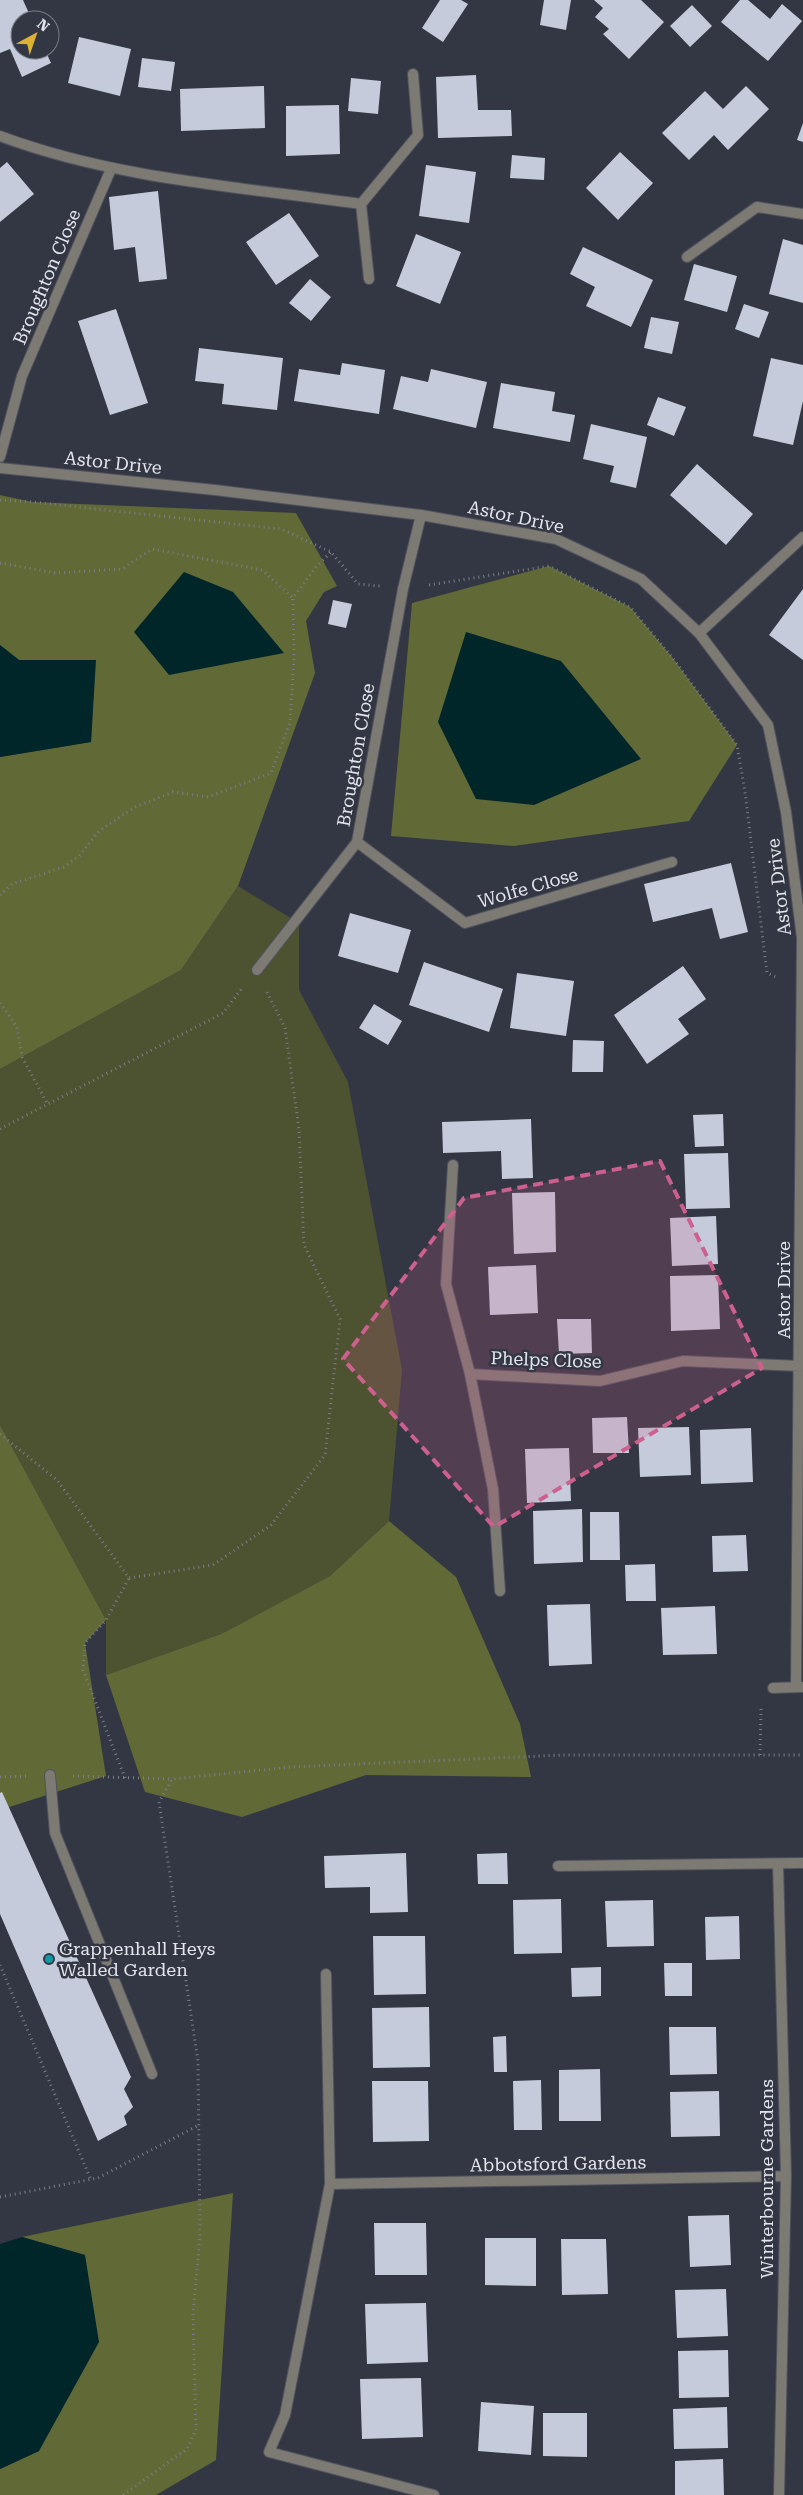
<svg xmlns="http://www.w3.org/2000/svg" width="803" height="2495" font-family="'Roboto Serif',serif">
<rect width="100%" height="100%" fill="#333743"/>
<path fill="#4d5231" d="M238 886 299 923V990L348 1082 402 1370 389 1521 330 1576 221 1634 106 1675V1620L0 1425V1069L181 970Z"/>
<path fill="#616937" d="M0 495 32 502 296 513 337 586 324 592 306 621 315 673 238 886 181 970 0 1069V757L91 742 95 660H19L0 645Z
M549 566 630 607 672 657 737 745 689 821 514 846 391 836 412 603Z
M0 1425 106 1620 85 1643 106 1776 0 1810Z
M389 1521 456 1577 520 1724 531 1777 366 1775 242 1817 145 1792 106 1675 221 1634 330 1576Z
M233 2193 216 2460 156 2495H0V2469L39 2451 85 2255 22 2237Z"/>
<path fill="#00262a" d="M184 572 233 592 284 653 169 675 134 632Z
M466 632 561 661 641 759 534 805 476 799 438 722Z
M0 645 19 660H96L91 742 0 757Z
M22 2237 85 2255 99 2342 39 2451 0 2469V2244Z"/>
<path fill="#c5cbda" d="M0 0H23L32 20H20V50H45L51 63 22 77 10 49 0 53Z
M440 0H461L468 4 443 42 422 28Z
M544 0H571L566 30 540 25Z
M594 0H641L664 22 629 59 603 34 609 29 595 17 603 8Z
M740 0H748L770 19 782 4 802 21 768 61 721 22Z
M692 5 712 26 690 47 670 26Z
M79 37 131 49 120 96 68 83Z
M142 58 175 62 171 91 138 87Z
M476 75 478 110H511L512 136 438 138 436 77Z
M351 78 381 81 378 114 348 111Z
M264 86 265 128 181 131 180 89Z
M746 86 769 109 728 150 714 135 689 160 662 133 705 91 723 109Z
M339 105 340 154 286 156V106Z
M803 123V142L797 140Z
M620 152 653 183 618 220 586 188Z
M512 155 545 158 544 180 510 178Z
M7 162 34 194 0 222V168Z
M426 165 476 172 469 223 419 216Z
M158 191 167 279 139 282 135 247 114 250 109 197Z
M289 213 319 256 276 285 246 242Z
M416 234 461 252 440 304 396 286Z
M783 239 803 245V303L769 294Z
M583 247 653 280 631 327 586 306 595 287 570 274Z
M694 264 737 276 727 312 684 300Z
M310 279 331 297 311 321 289 303Z
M744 304 769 312 759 338 735 329Z
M116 309 148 403 110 415 78 321Z
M651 317 679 322 672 354 644 348Z
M199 348 283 358 277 410 222 404 224 384 195 381Z
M771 358 803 365V401L793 445 753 436Z
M342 363 385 370 379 414 294 401 299 369 340 375Z
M431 369 487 382 476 428 393 409 401 376 428 382Z
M501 383 555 392 552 411 575 415 570 442 493 428Z
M658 397 686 407 674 436 647 425Z
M591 424 647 437 636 488 610 482 614 466 583 459Z
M697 464 753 514 726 545 670 495Z
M803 589V660L769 635Z
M333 600 352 604 346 628 328 624Z
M731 863 748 932 720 939 712 908 653 922 644 884Z
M350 913 411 930 398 973 338 956Z
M424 962 503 989 489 1032 409 1005Z
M683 966 706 999 678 1019 689 1034 647 1064 614 1015Z
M517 973 574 981 566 1036 510 1028Z
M374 1004 402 1021 388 1045 359 1028Z
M573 1040 604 1041 603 1072H572Z
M723 1114 724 1146 695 1147 693 1115Z
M531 1119 533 1178 502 1179 501 1151 443 1153 442 1122Z
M728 1153 730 1208 686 1209 684 1154Z
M555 1192 556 1252 514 1254 512 1193Z
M716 1216 718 1264 672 1266 670 1218Z
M536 1265 538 1313 490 1315 488 1267Z
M718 1275 720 1329 671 1331 670 1276Z
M557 1319H591L592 1353 559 1354Z
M627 1417 629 1453H593L592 1418Z
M689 1427 691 1475 640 1477 638 1428Z
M751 1428 753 1482 701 1484 700 1430Z
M569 1448 571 1501 527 1503 525 1449Z
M582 1509 583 1562 534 1564 533 1511Z
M590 1512H619L620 1560H590Z
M746 1535 748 1571 713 1572 712 1536Z
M655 1564 656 1601H626L625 1565Z
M590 1604 592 1664 549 1666 547 1605Z
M715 1606 717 1654 663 1655 661 1608Z
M2 1792 131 2077 124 2089 133 2107 124 2116 127 2125 98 2141 0 1914V1793Z
M406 1853 408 1912 370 1913V1887L325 1888 324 1856Z
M507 1853 508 1884H478L477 1854Z
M561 1899 562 1953 514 1954 513 1900Z
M653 1900 654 1946 607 1947 605 1901Z
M739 1916 740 1959 706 1960 705 1917Z
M373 1936H425L426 1994 374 1995Z
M664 1963H692V1996H665Z
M601 1967V1996L572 1997 571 1968Z
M429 2007 430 2067 373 2068 372 2008Z
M669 2027H716L717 2074 670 2075Z
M506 2036 507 2072H494L493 2037Z
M600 2069 601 2121H559V2070Z
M541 2080 542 2130H514L513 2081Z
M372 2081H428L429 2141 373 2142Z
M719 2091 720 2136 671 2137 670 2092Z
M729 2215 731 2265 690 2267 688 2216Z
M374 2223H426L427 2275H375Z
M485 2238H536V2286L485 2285Z
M561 2239H606L608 2294 562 2295Z
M726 2289 728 2336 677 2338 675 2290Z
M426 2303 428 2362 367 2364 365 2304Z
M728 2350 729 2397 679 2398 678 2351Z
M421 2378 423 2437 362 2439 360 2379Z
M481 2402 534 2406 531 2455 478 2451Z
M727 2407 728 2448 674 2449 673 2409Z
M543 2413H587V2457L543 2456Z
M723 2459 724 2495H675V2461Z"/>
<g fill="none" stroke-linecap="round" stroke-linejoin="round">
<defs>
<path id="service" d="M50 1775 55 1833 152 2074"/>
<path id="minor" d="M0 136C115 179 241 187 361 204L418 135 413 74
M361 204 369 279
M687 257 757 207 803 214
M0 457 22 376 111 169
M0 468 215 490 421 515 556 539 641 579 699 633 768 725 786 812 802 938 796 1687
M699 633 803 537
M357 842 465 923 672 862
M257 970 357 842 403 589 421 515
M453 1165 446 1284 470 1374 493 1489 500 1591
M470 1374 600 1381 683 1361 800 1366
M773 1688 803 1687
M778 1864 786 2176 779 2495
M558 1866 803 1863
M326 1974 330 2184 285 2415 269 2452 434 2495
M330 2184 786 2176"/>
</defs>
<use href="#service" stroke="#4f535e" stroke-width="12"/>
<use href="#minor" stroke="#4f535e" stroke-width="12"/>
<path stroke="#7b7e88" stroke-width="3" stroke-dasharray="1 4" stroke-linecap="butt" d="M0 500 32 502 281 529 331 552 358 584 380 586
M0 563 57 573 122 569 152 549 262 570 293 598
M429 585 549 566 630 607 672 657 737 745 745 792 767 973 778 978
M0 895 12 884 64 867 80 855 99 831 135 807 173 792 208 797 271 773 290 722 294 658 293 598 316 567 331 552
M0 1003 17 1027 22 1057 47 1103
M0 1129 223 1013 243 987
M0 1434 57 1480 129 1578 213 1565 271 1525 325 1455 340 1319 304 1245 299 1129 285 1028 266 990
M760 1755 761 1708
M73 1776 172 1779
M0 1777 27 1776
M125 1778 83 1670 85 1643 106 1620 129 1578
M0 1965 91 2180
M0 2197 98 2178 199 2125
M123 2495 187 2449 196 2430 193 2313 200 2237 198 2061 159 1802 172 1779 291 1767 563 1755H803"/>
<use href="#service" stroke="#7d7973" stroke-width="10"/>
<use href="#minor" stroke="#7d7973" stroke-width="10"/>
</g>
<path fill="#cd608e" fill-opacity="0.2" stroke="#cd608e" stroke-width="4" stroke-dasharray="10 6" stroke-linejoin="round" d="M660 1161 762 1368 494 1527 343 1359 464 1198Z"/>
<circle fill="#0f9aa8" stroke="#333743" stroke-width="2" cx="49" cy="1959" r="5"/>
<g text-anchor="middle" stroke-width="5" stroke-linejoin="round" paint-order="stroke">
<g font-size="18" fill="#e2e5ec" stroke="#333743">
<text transform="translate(47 277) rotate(-67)" y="6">Broughton Close</text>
<text transform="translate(113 463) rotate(6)" y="6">Astor Drive</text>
<text transform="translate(516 517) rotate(12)" y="6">Astor Drive</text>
<text transform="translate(356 755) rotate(-80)" y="6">Broughton Close</text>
<text transform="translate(779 887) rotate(-97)" y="6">Astor Drive</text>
<text transform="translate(528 888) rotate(-16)" y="6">Wolfe Close</text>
<text transform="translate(784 1290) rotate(-90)" y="6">Astor Drive</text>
<text transform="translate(546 1360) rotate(2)" y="6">Phelps Close</text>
<text transform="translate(558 2164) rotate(-1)" y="6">Abbotsford Gardens</text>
<text transform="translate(767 2179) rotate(-90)" y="6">Winterbourne Gardens</text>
</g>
<g font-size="18" fill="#e2e5ec" stroke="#333743" text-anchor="start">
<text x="59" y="1955">Grappenhall Heys<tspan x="59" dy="21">Walled Garden</tspan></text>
</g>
</g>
<g transform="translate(35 35) rotate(40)"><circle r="24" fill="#333743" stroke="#797d87"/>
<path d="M0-4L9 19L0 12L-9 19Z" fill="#ddb133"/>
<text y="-8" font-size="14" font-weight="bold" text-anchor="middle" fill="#e2e5ec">N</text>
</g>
</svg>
